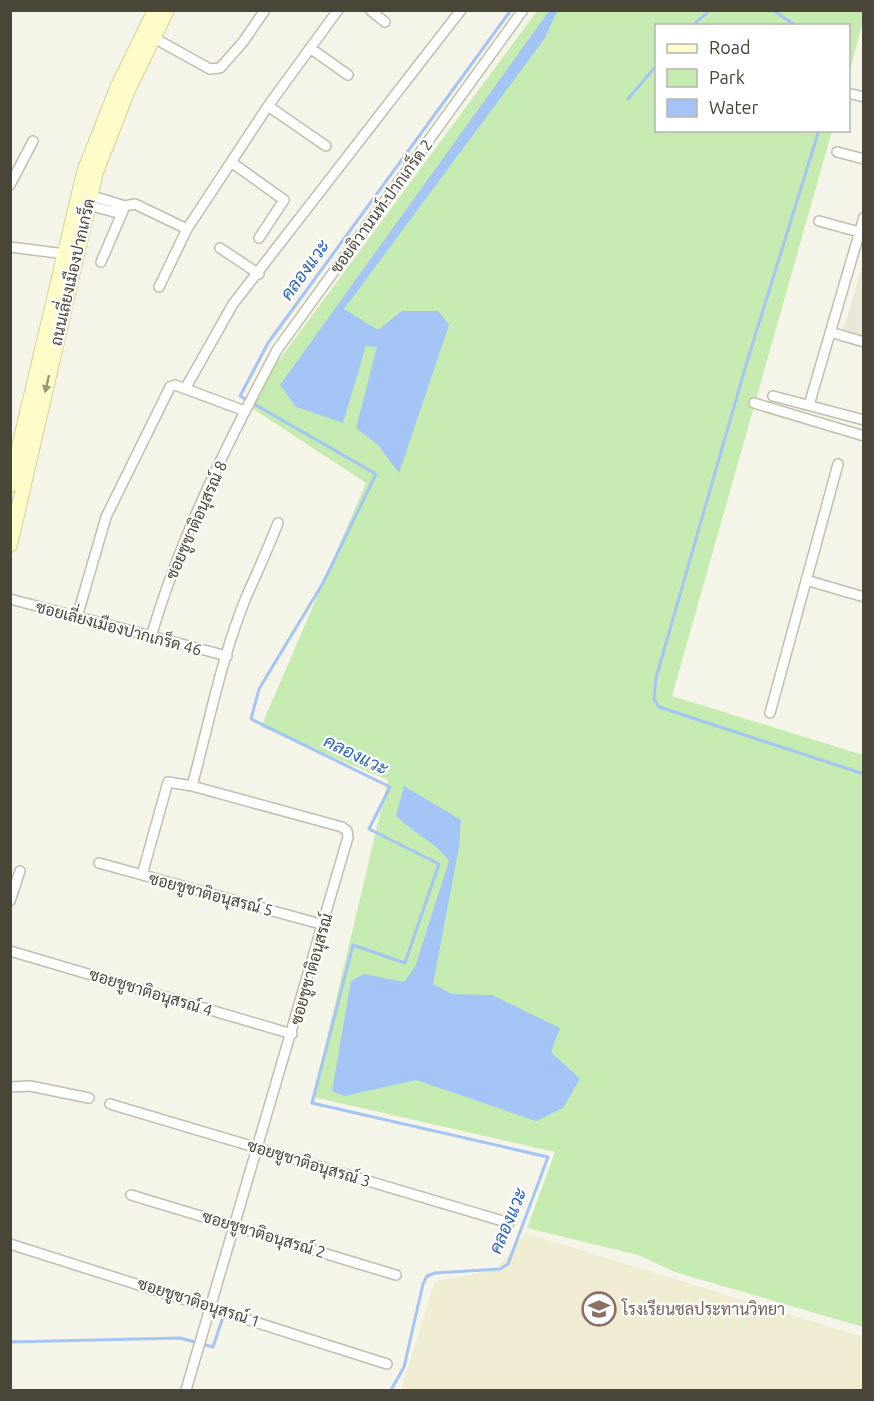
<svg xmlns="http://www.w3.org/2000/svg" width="874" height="1401" font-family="Ubuntu,Sarabun,sans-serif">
<rect width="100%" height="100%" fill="#f5f4e9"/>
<path fill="#e9e7d7" d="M863 264 864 337H863L843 331Z"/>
<path fill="#efecd2" d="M526 1233 863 1337V1390H401L435 1281 495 1270Z"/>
<path fill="#c6ebb0" d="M537 11H863V21L849 74 848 26H656V130L832 131 672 696 863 755V1327L675 1272 638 1255 527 1228 555 1152 313 1097 388 780 261 727 366 483 250 407 271 371Z"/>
<path fill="#a3c4f4" d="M549 11H557L545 38 344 309 378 330 402 311H438L449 325 399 473 378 445 356 428 377 347 366 346 343 423 296 407 280 385Z
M404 786 461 820 459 847 433 984 452 994 492 995 560 1028 551 1052 580 1079 563 1108 536 1121 416 1080 345 1096 332 1091 351 981 364 974 404 982 415 967 449 861C436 842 413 833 396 816Z"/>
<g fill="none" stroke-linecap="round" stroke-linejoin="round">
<path stroke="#a3c4f4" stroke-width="3" d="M773 10 796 26
M692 26 710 10
M628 99 656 66
M819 130 746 365 656 678 654 699 659 707 864 774
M10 1342 180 1338 213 1347 222 1320
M391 1390 404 1367 423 1284 427 1276 435 1273 500 1269 508 1264 548 1157 312 1103 353 945 405 963 439 864 369 829 390 787 251 719 259 689 323 583 376 474 240 396 268 343 511 10"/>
<defs>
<path id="minor" d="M370 10 385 22
M154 38 210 69 220 68 243 42 265 10
M310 48 348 75
M852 94 864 97
M268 106 326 146
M837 152 864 159
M231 162 284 200 259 238
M10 185 33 141
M89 195 125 206
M88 205 122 214
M819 221 859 232
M10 247 65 254
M220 248 259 274
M101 262 125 206 135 204 187 229
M159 287 187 229 268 106 338 10
M830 332 864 342
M185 389 233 304 461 10
M773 396 864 420
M754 403 864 436
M809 405 864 217
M806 580 864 597
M10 599 227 656
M77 617 106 517 170 387 175 385 245 411
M151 637C180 537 228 442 277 350L523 10
M770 713 838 464
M99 863 324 925
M142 875 168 782 192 786
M10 901 20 871
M10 951 292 1034
M10 1087 30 1086 89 1098
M110 1104 509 1223
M131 1195 396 1275
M10 1244 387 1364
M186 1390 348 837 347 831 342 827 192 786C209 723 222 655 247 595 258 571 268 548 278 523"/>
<path id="secondary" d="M10 485 84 172 118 86 155 10
M10 545 96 172 128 90 167 10"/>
</defs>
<use href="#minor" stroke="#c1beab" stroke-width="12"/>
<use href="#secondary" stroke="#d7d297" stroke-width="16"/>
<use href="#minor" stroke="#fff" stroke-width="9"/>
<use href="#secondary" stroke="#fffcc9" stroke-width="14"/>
</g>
<defs><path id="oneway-solid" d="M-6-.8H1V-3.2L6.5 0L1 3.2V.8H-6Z" transform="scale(1.5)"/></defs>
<use fill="#9b9779" href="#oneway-solid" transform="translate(47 384) rotate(103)"/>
<defs>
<symbol id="school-ring" viewBox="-11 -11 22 22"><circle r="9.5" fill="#fff" stroke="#8d6e63" stroke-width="1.5"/><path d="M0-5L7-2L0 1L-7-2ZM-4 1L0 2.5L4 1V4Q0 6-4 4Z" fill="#8d6e63"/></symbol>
</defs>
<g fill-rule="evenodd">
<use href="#school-ring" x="580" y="1290" width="38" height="38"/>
</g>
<g text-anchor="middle" stroke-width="4.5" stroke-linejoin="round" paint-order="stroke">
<g font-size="16" fill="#494537" stroke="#fff">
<text transform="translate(381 206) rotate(-54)" y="6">ซอยติวานนท์-ปากเกร็ด 2</text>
<text transform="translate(72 272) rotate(-77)" y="6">ถนนเลี่ยงเมืองปากเกร็ด</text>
<text transform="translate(196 520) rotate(-66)" y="6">ซอยชูชาติอนุสรณ์ 8</text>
<text transform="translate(119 628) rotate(15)" y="6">ซอยเลี่ยงเมืองปากเกร็ด 46</text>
<text transform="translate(211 894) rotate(15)" y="6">ซอยชูชาติอนุสรณ์ 5</text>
<text transform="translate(311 969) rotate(-74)" y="6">ซอยชูชาติอนุสรณ์</text>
<text transform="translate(151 992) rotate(17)" y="6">ซอยชูชาติอนุสรณ์ 4</text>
<text transform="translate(309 1163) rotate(17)" y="6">ซอยชูชาติอนุสรณ์ 3</text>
<text transform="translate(264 1234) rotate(17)" y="6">ซอยชูชาติอนุสรณ์ 2</text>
<text transform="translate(199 1302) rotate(18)" y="6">ซอยชูชาติอนุสรณ์ 1</text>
</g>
<g font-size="16" fill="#785e54" stroke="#fff" text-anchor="start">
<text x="622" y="1315">โรงเรียนชลประทานวิทยา</text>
</g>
<g font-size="18" font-style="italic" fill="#2a63bb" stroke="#fff">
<text transform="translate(305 270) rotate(-54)" y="6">คลองแวะ</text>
<text transform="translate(356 755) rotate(26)" y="6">คลองแวะ</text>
<text transform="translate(508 1221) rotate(-67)" y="6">คลองแวะ</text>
</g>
</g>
<rect width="874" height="1401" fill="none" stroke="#494537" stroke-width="24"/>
<rect x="655" y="24" width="195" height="108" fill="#ffffff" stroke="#b6b5af" stroke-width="1.5"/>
<rect x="667" y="44" width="30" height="9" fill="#fffcc9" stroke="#b6b5af" stroke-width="1.5"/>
<text x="709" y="54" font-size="18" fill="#494537">Road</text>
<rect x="667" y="69" width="30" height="18" fill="#c6ebb0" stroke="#b6b5af" stroke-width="1.5"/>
<text x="709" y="84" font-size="18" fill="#494537">Park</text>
<rect x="667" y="99" width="30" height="18" fill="#a3c4f4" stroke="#b6b5af" stroke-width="1.5"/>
<text x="709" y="114" font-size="18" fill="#494537">Water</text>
</svg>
